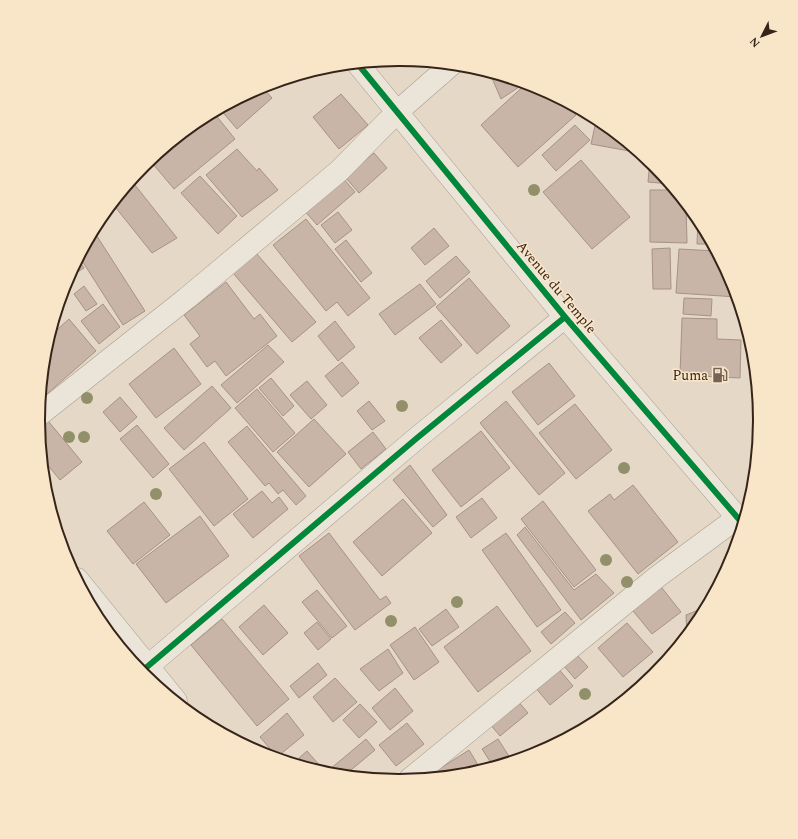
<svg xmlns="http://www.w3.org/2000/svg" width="798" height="839" font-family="Spectral,serif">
<rect width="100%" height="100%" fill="#e5d8c6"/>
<path fill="#c9b5a7" stroke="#a49386" d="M489 71 515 79 519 87 501 99Z
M527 83 537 86 563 100 576 115 518 167 481 125Z
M261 86 272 98 237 129 220 109Z
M341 94 368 125 339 149 313 117Z
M584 111 600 119V120L583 117Z
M214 113 235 139 174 189 153 164Z
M200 119 201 120 155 159 153 157Z
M575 125 590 140 556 171 542 155Z
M595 126 611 129 640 153 591 144Z
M237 149 257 171 259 168 278 190 242 217 206 175Z
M374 153 387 168 359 193 345 177Z
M581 160 630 217 592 249 543 192Z
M650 160 654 164 670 184 648 182Z
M200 176 237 216 218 234 181 193Z
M342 177 355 192 317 225 303 209Z
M131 180 177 238 152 253 112 203Z
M650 190H676L686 203 687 243 650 242Z
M338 212 352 230 335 243 321 225Z
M698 217 699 219 713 244H697Z
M306 219 370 298 348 316 337 302 326 311 273 245Z
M434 228 449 246 425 265 411 248Z
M93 230 145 311 123 325 79 256Z
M346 240 372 273 361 282 335 249Z
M670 248 671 289H653L652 249Z
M679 249 716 251 733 282 737 297 676 293Z
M256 253 316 322 292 342 233 273Z
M456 256 470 272 440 298 426 281Z
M78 259 84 268 66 279Z
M469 278 510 326 477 354 436 307Z
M226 282 254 319 260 314 277 336 226 376 215 361 207 367 190 344 200 336 184 315Z
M420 284 436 304 395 335 379 314Z
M84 286 97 304 86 311 74 294Z
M684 298 712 299 711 316 683 314Z
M103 304 120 327 99 344 81 321Z
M682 318 717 319V339L741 340 740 378 680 375Z
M69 319 96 351 40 400 45 349 49 337Z
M441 320 462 345 441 363 419 338Z
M335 321 355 347 338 361 318 336Z
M268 345 284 362 237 403 221 385Z
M174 348 201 384 156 418 129 384Z
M342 362 359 383 342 397 325 376Z
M549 363 575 396 538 425 512 392Z
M271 378 294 406 283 416 259 388Z
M307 381 327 405 311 419 290 395Z
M212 386 231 408 184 450 164 428Z
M257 389 295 433 273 452 235 408Z
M120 397 137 417 120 432 103 412Z
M369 401 385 421 372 430 357 411Z
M506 401 565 473 539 495 480 423Z
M575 404 612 450 576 479 539 433Z
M44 416 82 462 60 480 42 458 38 421Z
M314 419 346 454 309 487 277 452Z
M137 425 169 464 153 478 120 439Z
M247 426 306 496 296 505 283 490 278 494 269 483 265 486 228 442Z
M481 431 510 468 461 507 432 470Z
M373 432 386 449 361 469 348 452Z
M204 442 248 499 214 526 169 469Z
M410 465 447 515 433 527 393 480Z
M633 485 678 542 638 574 588 511 610 494 614 500Z
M262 491 272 503 279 497 288 509 253 538 233 514Z
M482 498 497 518 471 538 456 517Z
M403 499 432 533 382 576 353 542Z
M543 501 596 570 574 587 521 519Z
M144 502 170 535 133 564 107 531Z
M200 516 229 556 166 603 136 564Z
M525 527 574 590 596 574 614 593 581 620 517 535Z
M329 533 380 600 386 596 391 603 355 630 299 556Z
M506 533 561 610 537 627 482 550Z
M658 583 681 612 652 634 629 606Z
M317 590 347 626 332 638 302 602Z
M264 605 288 633 263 655 239 627Z
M497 606 531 651 478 692 444 647Z
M706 607 699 620 687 635 686 615Z
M446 609 459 627 432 646 419 629Z
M565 612 575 623 551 644 541 632Z
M222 619 289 699 257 726 191 645Z
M317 622 331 639 318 650 304 633Z
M627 623 653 652 623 677 598 648Z
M415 627 439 662 414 680 390 645Z
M388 649 403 673 379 691 360 669Z
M577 655 588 667 575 679 564 666Z
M318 663 327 675 299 698 290 686Z
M557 667 573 686 550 705 534 686Z
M335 678 357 702 333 722 313 697Z
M395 688 413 711 390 730 372 708Z
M517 700 528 713 500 736 489 723Z
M360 704 377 722 359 738 343 720Z
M287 713 304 735 277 757 260 737Z
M407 723 424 744 396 766 379 745Z
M366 739 375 750 345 775 332 774 329 770Z
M498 739 512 761 493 766 482 749Z
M469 750 481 770 469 774 436 777 433 773Z
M307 751 321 767 318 770 308 767 299 758Z"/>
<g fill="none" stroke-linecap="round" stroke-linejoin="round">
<defs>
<path id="street" d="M357 63 565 317 743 524
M38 416 187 298 339 171 397 112 452 64
M77 579 176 701
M141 672 417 438 565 317
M410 779 657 577 737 518"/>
</defs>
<use href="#street" stroke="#a89d90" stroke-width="23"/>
<use href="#street" stroke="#ebe4d9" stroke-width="22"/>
<defs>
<path id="cycleway" d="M357 63 565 317 743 524
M141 672 417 438 565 317"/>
</defs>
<use href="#cycleway" stroke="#f9e6c9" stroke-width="8"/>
<use href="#cycleway" stroke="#00873e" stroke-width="6"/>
</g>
<g fill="#91906a">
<circle cx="534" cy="190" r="6"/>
<circle cx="87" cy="398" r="6"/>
<circle cx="402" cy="406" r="6"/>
<circle cx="69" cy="437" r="6"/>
<circle cx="84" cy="437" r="6"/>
<circle cx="624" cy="468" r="6"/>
<circle cx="156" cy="494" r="6"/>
<circle cx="606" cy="560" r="6"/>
<circle cx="627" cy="582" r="6"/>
<circle cx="457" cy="602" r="6"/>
<circle cx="391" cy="621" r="6"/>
<circle cx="585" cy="694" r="6"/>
</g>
<defs>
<symbol id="fuel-bare" viewBox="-9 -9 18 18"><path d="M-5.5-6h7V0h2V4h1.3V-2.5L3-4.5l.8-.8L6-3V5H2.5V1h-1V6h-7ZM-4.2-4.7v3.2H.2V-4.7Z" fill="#746356" stroke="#f9e6c9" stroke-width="2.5" paint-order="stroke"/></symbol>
</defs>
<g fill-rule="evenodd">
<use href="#fuel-bare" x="709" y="364" width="22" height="22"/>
</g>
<g text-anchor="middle" stroke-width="3" stroke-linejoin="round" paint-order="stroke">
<g font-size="14" fill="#372419" stroke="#f9e6c9">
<text transform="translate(557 287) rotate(50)" y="5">Avenue du Temple</text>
</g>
<g font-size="14" fill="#372419" stroke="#f9e6c9" text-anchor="end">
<text x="708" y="380">Puma</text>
</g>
</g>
<path d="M0 0H798V839H0ZM45 420a354 354 0 1 1 708 0a354 354 0 1 1-708 0Z" fill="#f9e6c9" fill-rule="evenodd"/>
<path fill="none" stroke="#372419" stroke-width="2" d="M45 420a354 354 0 1 1 708 0a354 354 0 1 1-708 0Z"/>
<g transform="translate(762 36) rotate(228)" stroke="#f9e6c9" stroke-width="3" paint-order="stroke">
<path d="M0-3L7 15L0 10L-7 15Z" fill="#372419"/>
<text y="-6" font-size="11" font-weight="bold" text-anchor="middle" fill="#372419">N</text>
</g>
</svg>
